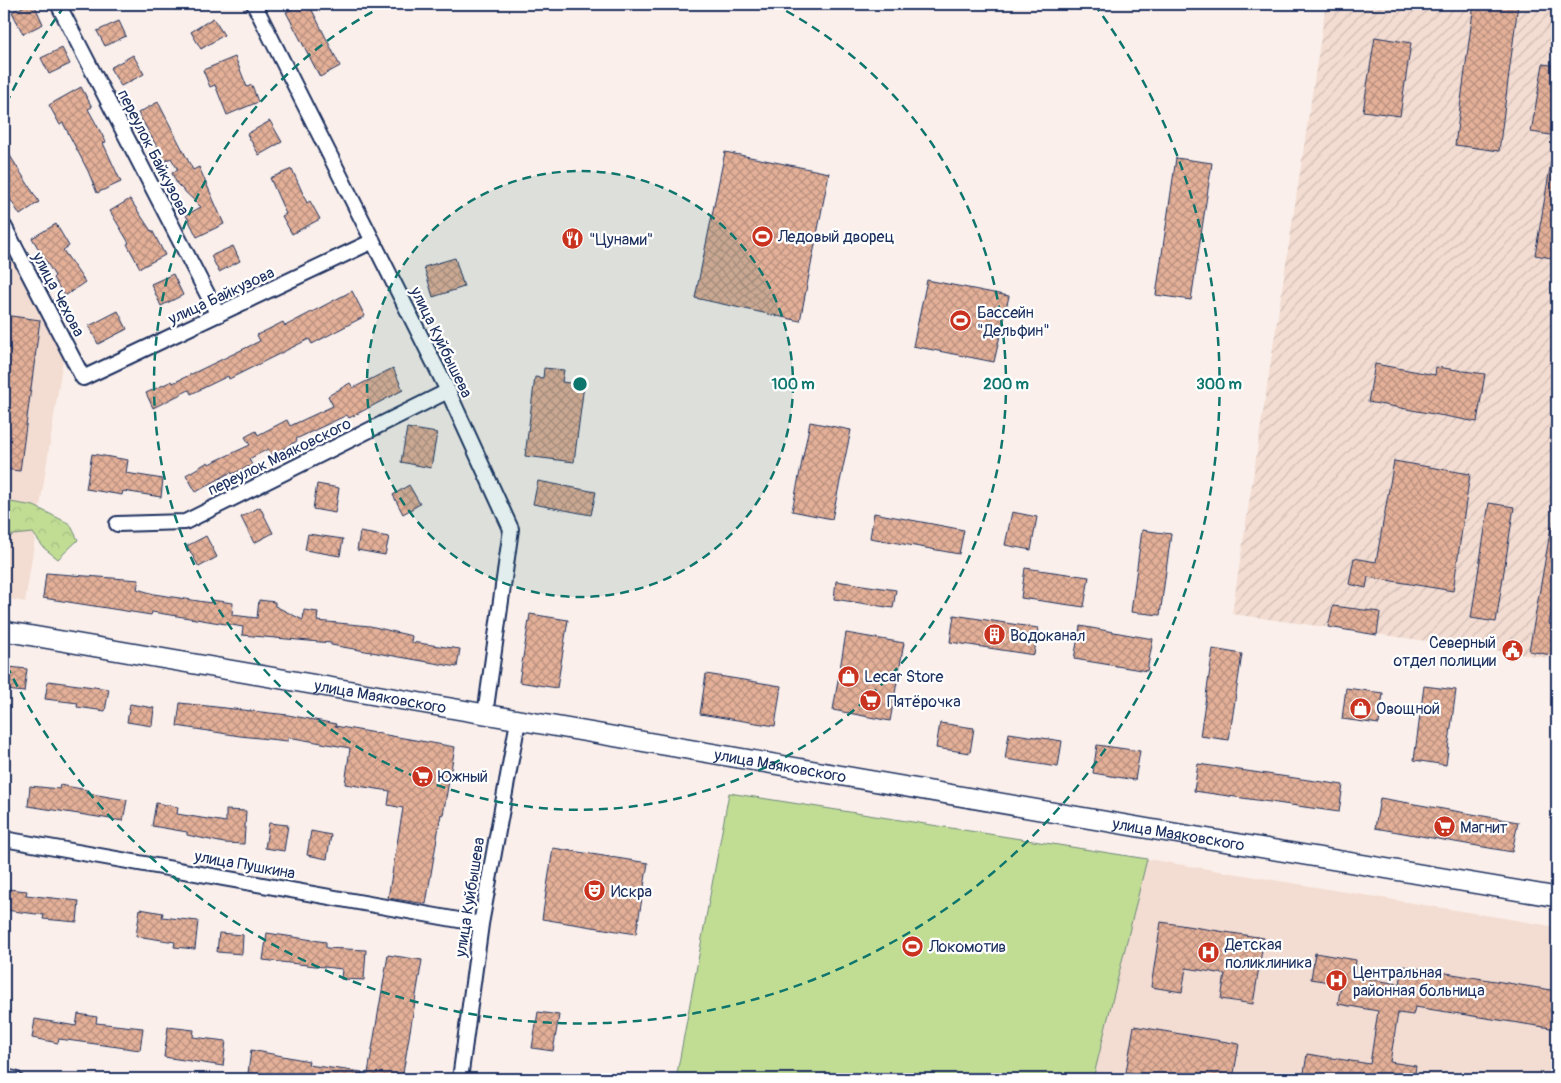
<svg xmlns="http://www.w3.org/2000/svg" width="1561" height="1083" font-family="Pangolin,sans-serif">
<defs>
<pattern id="industrial-furrows" width="10" height="10" patternUnits="userSpaceOnUse" patternTransform="scale(1.25)"><rect width="10" height="10" fill="#f3dcd1"/><path d="M-1 1l2-2M0 10L10 0M9 11l2-2" fill="none" stroke="#d0bdb6"/></pattern>
<pattern id="forest-crowns" width="20" height="18" patternUnits="userSpaceOnUse" patternTransform="scale(1.25)"><rect width="20" height="18" fill="#c1dd94"/><path d="M2 6a3 3 0 1 1 6 0M12 15a3 3 0 1 1 6 0" fill="none" stroke="#a5be82"/></pattern>
<pattern id="building-cross-hatch" width="8" height="8" patternUnits="userSpaceOnUse" patternTransform="scale(1.25)"><rect width="8" height="8" fill="#e4b098"/><path d="M0 0l8 8M0 8l8-8" fill="none" stroke="#b8907f"/></pattern>
</defs>
<rect width="100%" height="100%" fill="#faefea"/>
<filter id="ink" filterUnits="userSpaceOnUse"><feTurbulence type="fractalNoise" baseFrequency=".02" numOctaves="2"/><feDisplacementMap in="SourceGraphic" scale="10" xChannelSelector="R" yChannelSelector="G"/><feConvolveMatrix kernelMatrix="1 2 1 2 8 2 1 2 1" color-interpolation-filters="sRGB"/></filter>
<g filter="url(#ink)">
<path fill="#f3dcd1" d="M4 241 44 317 63 359 25 602 4 598Z
M1147 859 1557 927V1079H1093Z"/>
<path fill="url(#industrial-furrows)" d="M1326 4H1557V659L1232 614Z"/>
<path fill="#c1dd94" stroke="#6e8679" d="M729 793 1147 859 1093 1079H676Z"/>
<path fill="url(#forest-crowns)" stroke="#6e8679" d="M4 501 34 506 70 524 78 540 58 559 44 548 33 533 13 535 4 539Z"/>
<path fill="url(#building-cross-hatch)" stroke="#1b2f5e" d="M29 4H34L43 24 23 34 12 12Z
M301 4H309L340 66 320 77 286 12Z
M1474 4H1518L1499 151 1455 145Z
M213 18 224 35 201 49 191 32Z
M119 21 126 36 105 46 97 31Z
M1375 37 1411 43 1400 116 1363 111Z
M62 48 70 64 49 74 41 58Z
M133 55 144 74 121 86 110 68Z
M235 57 247 87 252 85 258 102 227 115 215 85 210 87 203 70Z
M1543 64 1557 66V136L1531 132Z
M81 87 92 107 88 109 106 142 103 143 121 182 97 193 88 171 63 123 60 125 49 105Z
M158 102 193 170 199 167 224 224 197 237 186 215 201 207 177 184 172 173 178 170 171 158 165 161 138 113Z
M270 121 282 142 259 155 247 134Z
M4 146 39 202 20 215 4 189Z
M725 152 829 173 800 321 695 298Z
M1176 158 1212 163 1191 300 1156 295Z
M1551 162 1557 163V259L1535 255Z
M292 169 307 203 310 201 320 219 292 234 282 216 286 214 270 178Z
M130 199 151 231 152 230 165 255 140 268 127 244 129 243 110 211Z
M56 224 69 246 63 250 85 282 65 296 53 278 55 276 32 238Z
M233 246 240 261 219 272 211 256Z
M455 258 464 287 433 297 424 267Z
M173 274 183 295 161 306 151 284Z
M927 280 1009 296 994 362 913 346Z
M352 291 365 316 312 344 309 339 229 379 228 376 191 394 189 390 153 408 146 393 172 381 173 383 260 341 257 335 283 322 285 326Z
M118 311 127 329 98 344 89 326Z
M4 315 40 320 20 471 4 469Z
M1375 364 1435 375 1436 367 1485 374 1477 422 1368 402Z
M393 368 403 390 349 418 347 415 296 439 297 441 272 455 268 449 249 459 252 465 232 474 231 472 196 492 186 475 208 462 209 464 250 445 245 437 256 431 258 435 287 420 290 426 333 406 328 396 350 383 353 388Z
M544 368 564 370 562 382 584 385 574 462 525 456 535 377 543 378Z
M810 422 851 430 832 519 792 511Z
M407 428 437 433 431 468 401 462Z
M92 454 128 460 126 473 163 479 161 497 123 491 122 495 86 489Z
M1394 461 1470 474 1453 591 1368 577 1366 588 1349 584 1354 558 1376 562Z
M538 481 596 492 591 515 533 504Z
M317 484 339 488 335 513 313 509Z
M409 485 420 504 403 514 393 495Z
M1489 503 1514 507 1496 622 1471 618Z
M260 507 273 533 254 543 241 517Z
M1012 512 1037 517 1031 550 1005 545Z
M874 513 964 530 959 554 870 538Z
M1551 527 1557 528V581L1549 624 1557 626V656L1529 651Z
M1142 530 1171 534 1160 615 1131 612Z
M360 532 389 537 385 555 357 550Z
M308 534 343 539 340 556 305 550Z
M206 536 217 557 199 567 187 546Z
M1025 568 1089 577 1084 607 1021 598Z
M46 573 139 580 137 589 154 594 211 603V600L233 603 232 615 257 618 259 600 275 602V606L303 620 304 610 318 612 317 621 370 626 412 636 411 642 460 649 457 667 331 645V643L242 635 243 627 208 621 152 612 151 615 43 598Z
M836 581 896 590 893 608 834 599Z
M1333 606 1380 612 1377 635 1328 627Z
M530 614 568 620 557 688 519 682Z
M954 615 1038 628 1034 655 950 642Z
M1080 626 1153 639 1147 671 1074 659Z
M846 633 904 643 890 721 833 710Z
M1213 649 1242 654 1229 740 1200 736Z
M9 667 27 669 24 692 6 690Z
M706 674 781 686 775 726 700 714Z
M48 681 109 689 105 711 77 707 78 703 45 699Z
M1424 686 1456 690 1446 765 1414 760Z
M1346 688 1383 693 1379 724 1342 719Z
M180 703 288 715 336 724 335 726 455 747 443 815 441 814 426 904 388 898 403 808 388 805 390 791 345 784 350 748 288 737V741L240 736 177 726Z
M130 704 154 708 152 726 127 722Z
M940 723 974 728 970 753 936 748Z
M1009 733 1062 741 1058 767 1005 759Z
M1097 745 1140 751 1135 780 1093 773Z
M1198 764 1343 785 1339 812 1194 791Z
M60 785 87 790 86 793 127 800 123 821 28 806 30 786 59 789Z
M1380 798 1518 822 1512 852 1375 828Z
M156 803 178 807 177 814 226 822V810L246 811 244 844 224 843 187 835V832L152 826Z
M269 823 288 825 284 851 265 848Z
M311 831 331 835 327 859 307 855Z
M553 848 648 863 636 934 542 919Z
M8 889 27 891 26 895 79 901 77 922 43 919 44 915 5 910Z
M140 909 163 913 162 917 198 921 195 949 174 947 175 942 136 936Z
M1161 922 1264 938 1253 1004 1221 999 1225 974 1186 968 1182 992 1151 987Z
M219 933 243 935 242 954 217 952Z
M267 933 326 942V948L366 950 364 980 341 979 342 969 263 960Z
M1315 953 1356 960 1354 977 1400 984 1403 966 1557 991V1029L1415 1007 1413 1015 1398 1013 1390 1062 1416 1066 1414 1079H1303L1307 1054 1370 1064 1378 1011 1338 1004 1341 984 1311 979Z
M388 955 422 960 402 1079H367Z
M538 1012 559 1015 553 1051 532 1048Z
M78 1014 97 1017 96 1023 143 1028 140 1050 59 1039 58 1043 32 1038 35 1019 76 1026Z
M1134 1026 1239 1044 1233 1079H1173L1126 1072Z
M168 1027 194 1030 193 1037 226 1041 223 1066 164 1057Z
M251 1050 309 1061 308 1065 362 1072 361 1079H285L248 1073Z"/>
<g fill="none" stroke-linecap="round" stroke-linejoin="round">
<defs>
<path id="minor" d="M58 4 218 315
M254 4 448 391 511 529 485 715
M4 226 83 378 373 241
M117 524 185 522 448 391
M4 839 481 924
M4 1077 15 1079
M460 1079 481 924 518 721"/>
<g id="secondary">
<path id="s1" d="M4 631 1150 829 1557 897"/>
</g>
</defs>
<use href="#minor" stroke="#1b2f5e" stroke-width="18"/>
<use href="#secondary" stroke="#1b2f5e" stroke-width="22"/>
<use href="#minor" stroke="#fff" stroke-width="14"/>
<use href="#secondary" stroke="#fff" stroke-width="19"/>
</g>
</g>
<circle cx="580" cy="384" r="213" fill="#0f766e" fill-opacity=".12"/>
<g fill="none" stroke="#0f766e" stroke-width="2.5" stroke-dasharray="9 6">
<circle cx="580" cy="384" r="213"/>
<path d="M773 4A426 426 0 1 1 387 4"/>
<path d="M6 104A639 639 0 0 1 66 4M1094 4A639 639 0 1 1 6 664"/>
</g>
<defs>
<symbol id="stadium-disc" viewBox="-11 -11 22 22"><circle r="9.5" fill="#c8321e" stroke="#fff"/><path d="M0-5a6.5 5 0 1 0 0 10a6.5 5 0 1 0 0-10ZM-3.5-1.8h7v3.6h-7Z" fill="#fff"/></symbol>
<symbol id="restaurant-disc" viewBox="-11 -11 22 22"><circle r="9.5" fill="#c8321e" stroke="#fff"/><path d="M-5-6h1v4h1v-4h1v4h1v-4h1v5L-1.5 .5V6h-2V.5L-5-1ZM5-6V6H3V1.5H1.5Q1.5-4 5-6Z" fill="#fff"/></symbol>
<symbol id="building-disc" viewBox="-11 -11 22 22"><circle r="9.5" fill="#c8321e" stroke="#fff"/><path d="M-4-6H4V6H1V3H-1V6H-4ZM-2.5-4.3h1.7v1.8h-1.7ZM.8-4.3h1.7v1.8H.8ZM-2.5-1h1.7V.8h-1.7ZM.8-1h1.7V.8H.8Z" fill="#fff"/></symbol>
<symbol id="civic-disc" viewBox="-11 -11 22 22"><circle r="9.5" fill="#c8321e" stroke="#fff"/><path d="M-.6-6.5H3V-4.5H.6V-3L4-1V1h2V6H-6V1h2V-1L-.6-3ZM-1.2 2.5V6h2.4V2.5Z" fill="#fff"/></symbol>
<symbol id="shop-disc" viewBox="-11 -11 22 22"><circle r="9.5" fill="#c8321e" stroke="#fff"/><path d="M-5-2.5h2.3a2.7 3.5 0 0 1 5.4 0H5L5.5 6h-11ZM-1.5-2.5h3a1.5 2.3 0 0 0-3 0Z" fill="#fff"/></symbol>
<symbol id="supermarket-disc" viewBox="-11 -11 22 22"><circle r="9.5" fill="#c8321e" stroke="#fff"/><path d="M-6-5.5h2.5l.6 2H6L4.5 2H-2.5L-4.4-4H-6ZM-1.5 3.2a1.3 1.3 0 1 0 .1 0ZM3 3.2a1.3 1.3 0 1 0 .1 0Z" fill="#fff"/></symbol>
<symbol id="theatre-disc" viewBox="-11 -11 22 22"><circle r="9.5" fill="#c8321e" stroke="#fff"/><path d="M-5-5.5Q0-4 5-5.5V0Q5 5 0 6Q-5 5-5 0ZM-3.3-2.5H-1v1.5H-3.3ZM1-2.5H3.3v1.5H1ZM-2.8 1Q0 5.5 2.8 1Z" fill="#fff"/></symbol>
<symbol id="hospital-disc" viewBox="-11 -11 22 22"><circle r="9.5" fill="#c8321e" stroke="#fff"/><path d="M-5-5h3v3.5h4V-5h3V5h-3V1.5h-4V5h-3Z" fill="#fff"/></symbol>
</defs>
<g fill-rule="evenodd">
<use href="#stadium-disc" x="750" y="224" width="25" height="25"/>
<use href="#restaurant-disc" x="560" y="226" width="25" height="25"/>
<use href="#stadium-disc" x="948" y="308" width="25" height="25"/>
<use href="#building-disc" x="982" y="622" width="25" height="25"/>
<use href="#civic-disc" x="1500" y="638" width="25" height="25"/>
<use href="#shop-disc" x="836" y="664" width="25" height="25"/>
<use href="#supermarket-disc" x="858" y="688" width="25" height="25"/>
<use href="#shop-disc" x="1348" y="696" width="25" height="25"/>
<use href="#supermarket-disc" x="410" y="764" width="25" height="25"/>
<use href="#supermarket-disc" x="1432" y="814" width="25" height="25"/>
<use href="#theatre-disc" x="582" y="878" width="25" height="25"/>
<use href="#stadium-disc" x="900" y="934" width="25" height="25"/>
<use href="#hospital-disc" x="1196" y="940" width="25" height="25"/>
<use href="#hospital-disc" x="1324" y="968" width="25" height="25"/>
</g>
<g text-anchor="middle" stroke-width="4.5" stroke-linejoin="round" paint-order="stroke">
<g font-size="16" fill="#1b2f5e" stroke="#fff">
<text transform="translate(154 152) rotate(63)" y="6">переулок Байкузова</text>
<text transform="translate(59 294) rotate(62)" y="6">улица Чехова</text>
<text transform="translate(221 295) rotate(-25)" y="6">улица Байкузова</text>
<text transform="translate(442 342) rotate(64)" y="6">улица Куйбышева</text>
<text transform="translate(279 456) rotate(-26)" y="6">переулок Маяковского</text>
<text dy="6" stroke="none"><textPath href="#s1" startOffset="382">улица Маяковского</textPath></text>
<text dy="6" stroke="none"><textPath href="#s1" startOffset="788">улица Маяковского</textPath></text>
<text dy="6" stroke="none"><textPath href="#s1" startOffset="1192">улица Маяковского</textPath></text>
<text transform="translate(245 864) rotate(10)" y="6">улица Пушкина</text>
<text transform="translate(469 897) rotate(-81)" y="6">улица Куйбышева</text>
</g>
<g font-size="16" fill="#1b2f5e" stroke="#fff" text-anchor="start">
<text x="778" y="242">Ледовый дворец</text>
<text x="589" y="245">"Цунами"</text>
<text x="977" y="318">Бассейн<tspan x="977" dy="18">"Дельфин"</tspan></text>
<text x="1010" y="641">Водоканал</text>
<text x="1496" y="648" text-anchor="end">Северный<tspan x="1496" dy="18">отдел полиции</tspan></text>
<text x="864" y="682">Lecar Store</text>
<text x="887" y="707">Пятёрочка</text>
<text x="1376" y="714">Овощной</text>
<text x="438" y="782">Южный</text>
<text x="1460" y="833">Магнит</text>
<text x="611" y="897">Искра</text>
<text x="1225" y="950">Детская<tspan x="1225" dy="18">поликлиника</tspan></text>
<text x="929" y="952">Локомотив</text>
<text x="1353" y="978">Центральная<tspan x="1353" dy="18">районная больница</tspan></text>
</g>
</g>
<circle cx="580" cy="384" r="8" fill="#0f766e" stroke="#fff" stroke-width="2.5"/>
<g font-size="15" text-anchor="middle" font-weight="bold" fill="#0f766e" stroke="#fff" stroke-width="4.5" stroke-linejoin="round" paint-order="stroke">
<text x="793" y="389">100 m</text>
<text x="1006" y="389">200 m</text>
<text x="1219" y="389">300 m</text>
</g>
<rect width="1561" height="1083" fill="none" stroke="#fff" stroke-width="20"/>
<rect x="10" y="10" width="1541" height="1063" fill="none" stroke="#1b2f5e" stroke-width="2" filter="url(#ink)"/>
</svg>
